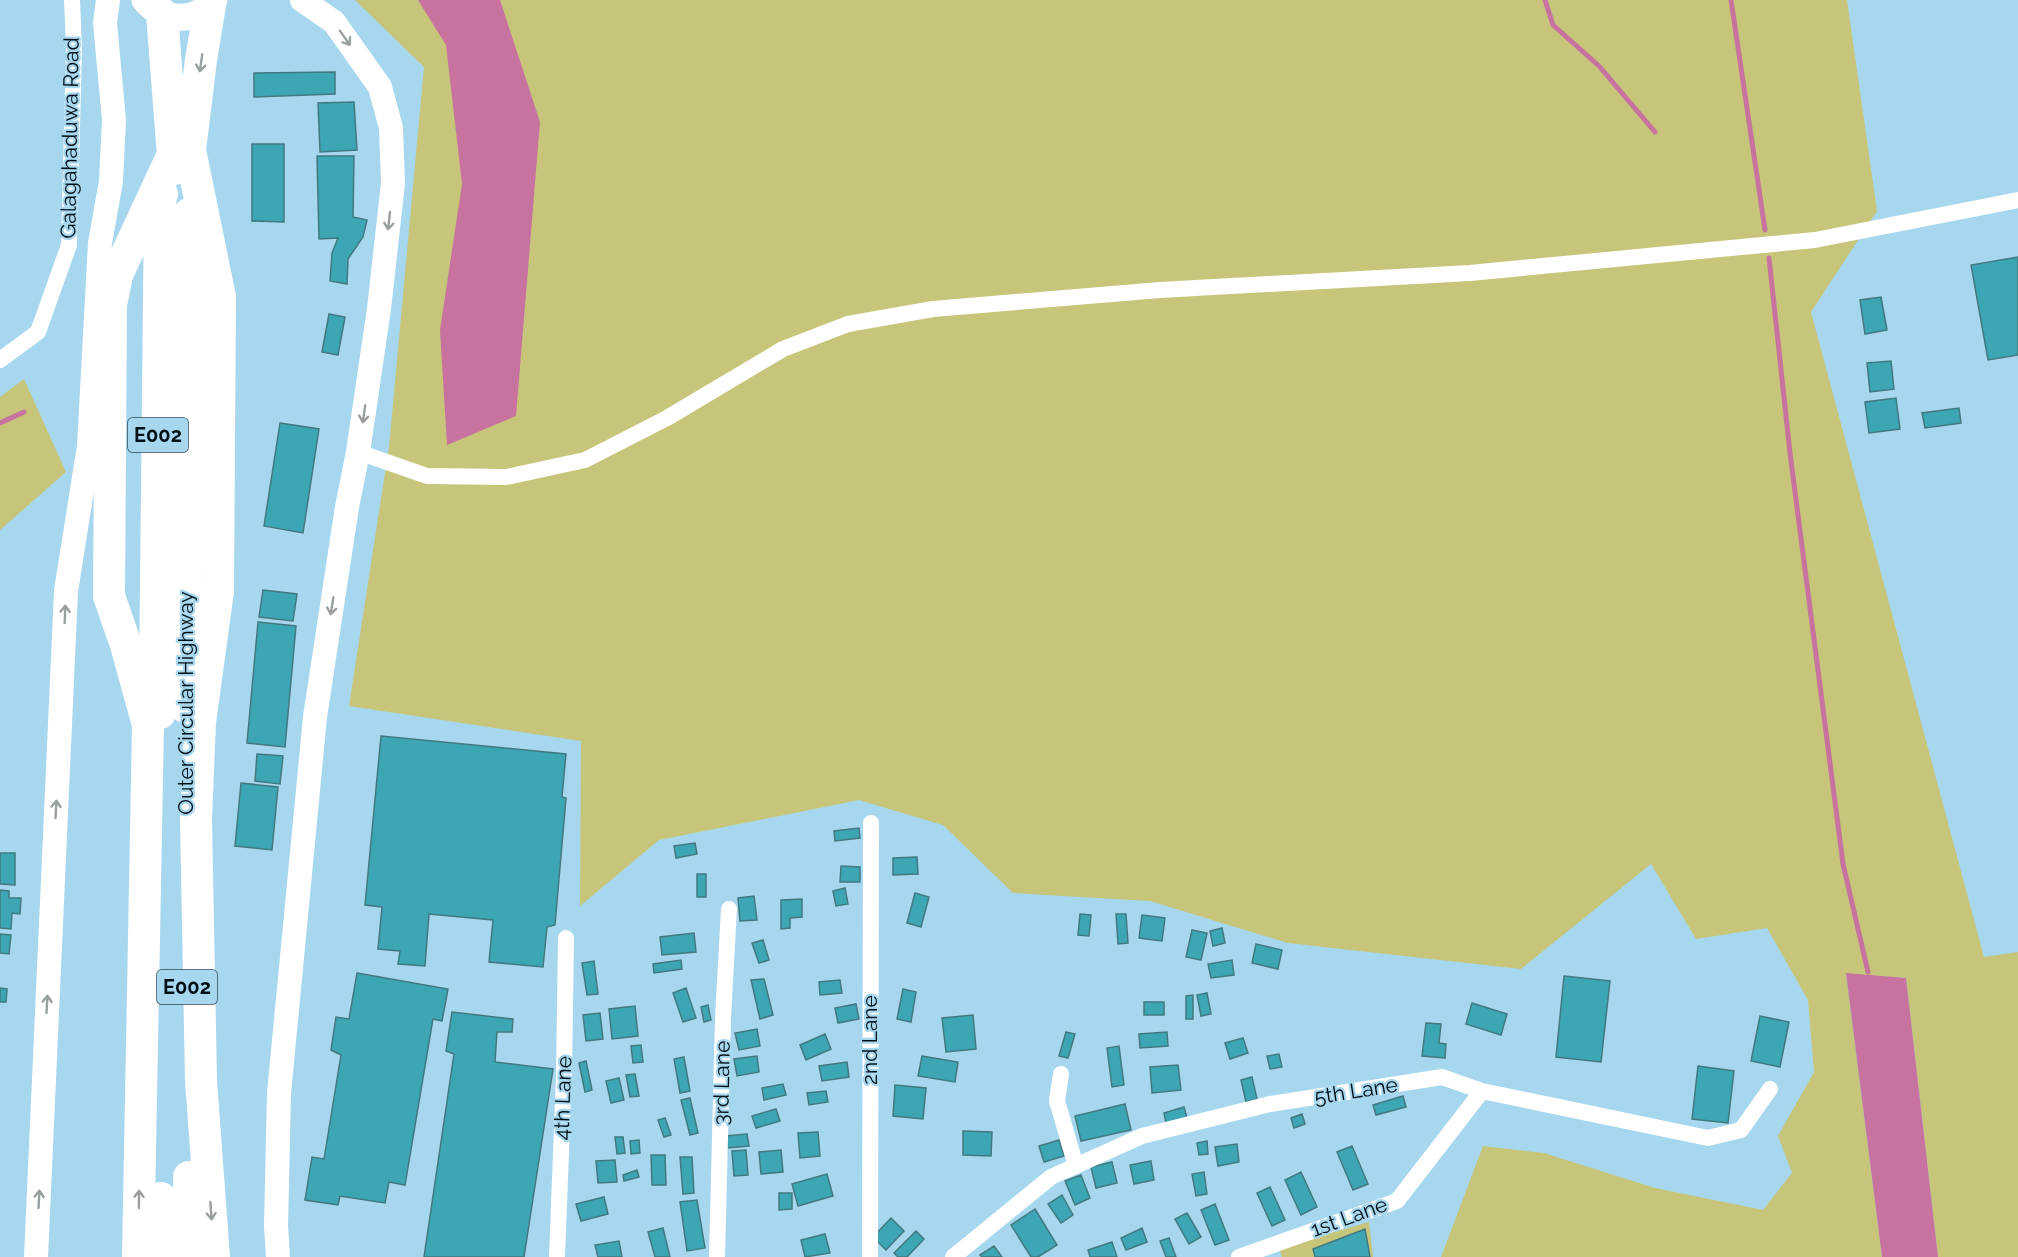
<svg xmlns="http://www.w3.org/2000/svg" width="2018" height="1257" font-family="Raleway,sans-serif">
<rect width="100%" height="100%" fill="#a7d7ee"/>
<path fill="#c6c579" d="M355 0H1847L1877 211 1811 312 1984 957 2018 952V1257H1938L1906 978 1846 974 1882 1257H1441L1483 1146 1544 1153 1655 1188 1763 1210 1792 1173 1778 1136 1814 1072 1808 1000 1767 928 1696 939 1651 864 1521 969 1288 943 1150 901 1013 893 943 825 859 800 659 840 580 906 581 741 349 706 389 447 424 67Z
M24 379 66 472 0 530V397Z
M1369 1222 1373 1257H1282L1279 1248Z"/>
<path fill="#c7729f" d="M418 0H500L540 122 516 416 447 445 440 330 462 184 446 45Z
M1846 973 1906 978 1938 1257H1882Z"/>
<g fill="none" stroke-linecap="round" stroke-linejoin="round">
<path stroke="#c7729f" stroke-width="5" d="M1545 0 1553 25 1599 66 1655 132
M1731 0 1765 230
M1769 258 1790 453 1843 864 1868 972
M0 423 24 412"/>
</g>
<path fill="#3da6b4" stroke="#427981" stroke-width="1.5" d="M335 72V94L254 97V73Z
M354 102 357 150 320 152 318 103Z
M252 144H284V222L252 221Z
M317 156H354L353 217 367 220 363 237 348 259 347 284 330 281 332 253 338 238 319 239Z
M2018 257V355L1988 360 1971 265Z
M1881 297 1887 330 1865 334 1860 300Z
M329 314 345 317 338 355 322 352Z
M1891 361 1894 389 1870 392 1867 363Z
M1896 398 1900 429 1869 433 1865 402Z
M1959 408 1961 423 1925 428 1922 413Z
M280 423 319 429 303 533 264 526Z
M263 590 297 594 293 621 259 617Z
M258 622 296 626 285 747 247 743Z
M381 736 566 754 562 797 566 798 555 925 547 927 543 967 489 962 493 920 429 914 425 966 398 964 400 951 378 949 382 907 365 905Z
M257 754 283 756 280 784 255 781Z
M241 783 278 787 272 850 235 846Z
M859 828 860 838 835 841 834 831Z
M695 843 697 854 676 858 674 846Z
M0 853H15V885L0 884Z
M917 857 918 874 893 875V858Z
M841 866 860 867V882H840Z
M697 874H706V897H697Z
M845 888 848 904 836 906 833 891Z
M0 890 9 891V898H21L20 914 12 913 11 929 0 928Z
M915 893 929 897 921 927 907 923Z
M754 896 757 920 740 921 738 898Z
M802 899V917L790 918V928L781 929V900Z
M1080 914 1091 915 1089 936 1078 935Z
M1116 914H1126L1128 943 1118 944Z
M1142 915 1165 918 1162 941 1139 938Z
M1222 928 1225 943 1213 946 1210 931Z
M1192 930 1207 933 1201 960 1186 957Z
M694 933 696 952 662 955 660 937Z
M0 934 11 935 9 954 0 953Z
M763 940 769 960 759 963 752 943Z
M1256 944 1282 950 1278 969 1252 963Z
M681 960 682 969 654 973 653 964Z
M1232 960 1234 975 1211 978 1208 964Z
M594 961 598 994 587 995 582 963Z
M357 973 448 989 442 1021 433 1019 405 1185 389 1182 385 1203 340 1196 338 1205 305 1200 312 1157 324 1159 341 1055 331 1050 336 1017 349 1019Z
M1564 976 1610 981 1601 1062 1556 1057Z
M764 979 773 1015 760 1019 751 980Z
M840 980 842 993 820 995 819 982Z
M0 988 7 989 6 1002H0Z
M686 988 696 1018 683 1022 673 993Z
M903 989 916 992 911 1022 897 1019Z
M1207 993 1211 1014 1201 1016 1197 995Z
M1193 995V1019H1186V996Z
M1144 1002H1164V1015H1144Z
M1472 1003 1507 1014 1501 1035 1466 1024Z
M856 1004 859 1019 838 1023 835 1008Z
M708 1005 711 1020 704 1022 701 1007Z
M635 1006 638 1036 612 1039 609 1009Z
M452 1012 513 1019 512 1032H497L495 1062 553 1069 524 1257H424L454 1054 446 1051Z
M600 1013 603 1039 586 1041 583 1015Z
M973 1015 976 1049 946 1052 942 1018Z
M1760 1016 1789 1022 1780 1067 1751 1061Z
M1426 1023 1441 1024 1439 1043 1446 1044 1445 1058 1422 1056Z
M757 1029 760 1046 739 1050 735 1033Z
M1066 1032 1075 1034 1068 1058 1059 1056Z
M1167 1032 1168 1046 1140 1048 1139 1034Z
M825 1034 831 1049 806 1060 800 1045Z
M1243 1038 1248 1053 1230 1059 1225 1043Z
M641 1045 643 1062 633 1063 631 1046Z
M1119 1046 1124 1085 1112 1087 1107 1048Z
M1279 1054 1282 1067 1270 1069 1267 1056Z
M757 1056 759 1072 737 1076 734 1059Z
M922 1056 958 1062 955 1082 918 1076Z
M684 1057 690 1091 680 1093 674 1059Z
M586 1061 592 1090 585 1092 579 1063Z
M847 1062 849 1077 822 1081 819 1066Z
M1178 1065 1181 1090 1152 1093 1150 1067Z
M1698 1066 1734 1071 1728 1123 1692 1119Z
M635 1074 639 1096 630 1097 626 1075Z
M1252 1077 1257 1099 1246 1102 1241 1080Z
M619 1078 624 1100 611 1103 606 1081Z
M783 1084 786 1095 764 1100 762 1088Z
M895 1085 926 1088 923 1119 893 1116Z
M826 1091 828 1102 809 1105 807 1093Z
M1403 1096 1406 1107 1376 1115 1373 1105Z
M690 1098 698 1133 690 1135 681 1100Z
M1125 1104 1131 1130 1081 1141 1075 1116Z
M1184 1107 1187 1118 1166 1123 1164 1113Z
M776 1109 780 1121 756 1128 752 1116Z
M1302 1114 1305 1124 1294 1128 1291 1118Z
M665 1118 671 1135 664 1137 658 1120Z
M963 1131 992 1132 991 1156 963 1155Z
M818 1132 820 1156 800 1158 798 1133Z
M747 1134 749 1146 727 1148 725 1136Z
M615 1137H623L625 1153 617 1154Z
M639 1140 640 1153 631 1154 630 1141Z
M1059 1140 1064 1156 1044 1162 1039 1146Z
M1207 1141 1208 1154 1199 1155 1197 1143Z
M1237 1144 1239 1162 1218 1166 1215 1147Z
M1352 1146 1368 1184 1353 1190 1337 1152Z
M746 1150 748 1175 734 1176 732 1151Z
M781 1150 783 1172 761 1174 759 1152Z
M651 1155H665L666 1185H652Z
M680 1157H692L694 1193 683 1194Z
M615 1160 617 1182 598 1183 596 1161Z
M1151 1161 1154 1180 1134 1184 1130 1165Z
M1112 1162 1117 1183 1096 1188 1091 1167Z
M637 1170 639 1177 624 1181 623 1175Z
M1204 1172 1207 1194 1196 1196 1192 1174Z
M1301 1172 1317 1207 1301 1215 1285 1180Z
M827 1174 833 1196 798 1206 792 1184Z
M1081 1175 1090 1198 1075 1205 1065 1181Z
M1270 1187 1285 1220 1272 1226 1257 1193Z
M779 1193H792V1209L779 1210Z
M1062 1195 1073 1215 1061 1223 1048 1204Z
M604 1197 608 1214 581 1221 576 1204Z
M697 1200 705 1248 687 1251 680 1202Z
M1215 1204 1229 1240 1215 1245 1201 1210Z
M1035 1209 1057 1245 1038 1257H1031L1011 1225Z
M1187 1213 1201 1237 1189 1244 1175 1219Z
M891 1218 904 1231 886 1250 873 1237Z
M663 1228 670 1257H655L648 1232Z
M1142 1228 1147 1242 1126 1250 1121 1238Z
M1365 1229 1370 1257H1315L1313 1249Z
M916 1231 924 1239 907 1257H898L894 1253Z
M825 1234 830 1253 805 1257 801 1240Z
M1169 1238 1176 1257H1166L1160 1241Z
M619 1241 622 1257H598L595 1245Z
M1112 1242 1117 1257H1090L1088 1250Z
M994 1246 1002 1257H982L980 1255Z"/>
<g fill="none" stroke-linecap="round" stroke-linejoin="round">
<path stroke="#fff" stroke-width="16" d="M0 360 38 332 69 245 74 48 72 0
M358 452 427 476 507 477 585 460 667 418 783 349 848 324 933 309 1160 290 1470 273 1815 240 2018 200
M1061 1074 1057 1101 1076 1166
M557 1257 564 1074 566 938
M717 1257 723 1018 729 909
M870 1257 871 823
M953 1257 1051 1177 1142 1136 1270 1104 1442 1077 1482 1091 1708 1138 1741 1130 1770 1089
M1239 1257 1397 1201 1482 1091"/>
<path stroke="#fff" stroke-width="24" d="M36 1257 66 591 89 446 100 243 111 181 114 120 105 23 108 0
M278 1257 276 1226 279 1093 315 717 347 507 358 452 379 309 393 183 391 128 380 87 334 22 302 0"/>
<path stroke="#fff" stroke-width="27" d="M145 0C163 22 196 24 214 0"/>
<path stroke="#fff" stroke-width="32" d="M162 14 174 169
M190 150 220 297 218 591 200 722 196 819 201 1081 214 1257
M192 171 190 150 201 60 210 5
M185 707 189 214
M160 713 155 680 160 201 162 194
M189 1177 190 1257
M161 1198V1257
M138 1257 148 725 126 645 109 596 111 305 117 275 174 152"/>
</g>
<defs><path id="oneway-shaft" d="M-6 0H5M1.5-3L5.5 0L1.5 3" fill="none" stroke-width="1.6" stroke-linecap="round" stroke-linejoin="round" transform="scale(1.5)"/></defs>
<g stroke="#999fa1">
<use href="#oneway-shaft" transform="translate(345 38) rotate(55)"/>
<use href="#oneway-shaft" transform="translate(201 63) rotate(98)"/>
<use href="#oneway-shaft" transform="translate(389 221) rotate(96)"/>
<use href="#oneway-shaft" transform="translate(364 414) rotate(98)"/>
<use href="#oneway-shaft" transform="translate(332 606) rotate(99)"/>
<use href="#oneway-shaft" transform="translate(65 614) rotate(-88)"/>
<use href="#oneway-shaft" transform="translate(56 809) rotate(-87)"/>
<use href="#oneway-shaft" transform="translate(47 1004) rotate(-87)"/>
<use href="#oneway-shaft" transform="translate(39 1199) rotate(-87)"/>
<use href="#oneway-shaft" transform="translate(139 1199) rotate(-89)"/>
<use href="#oneway-shaft" transform="translate(211 1211) rotate(86)"/>
</g>
<g text-anchor="middle" stroke-width="4.5" stroke-linejoin="round" paint-order="stroke">
<g fill="#a7d7ee" stroke="#324a56" stroke-width="1.5">
<rect x="128" y="418" width="60" height="34" rx="4.5"/>
<rect x="157" y="970" width="60" height="34" rx="4.5"/>
</g>
<g font-size="20" font-weight="bold" fill="#000e15">
<text x="158" y="442">E002</text>
<text x="187" y="994">E002</text>
</g>
<g font-size="21" fill="#000e15" stroke="#a7d7ee">
<text transform="translate(70 138) rotate(-89)" y="7">Galagahaduwa Road</text>
<text transform="translate(186 703) rotate(-90)" y="7">Outer Circular Highway</text>
<text transform="translate(870 1040) rotate(-90)" y="7">2nd Lane</text>
<text transform="translate(722 1083) rotate(-89)" y="7">3rd Lane</text>
<text transform="translate(1356 1091) rotate(-9)" y="7">5th Lane</text>
<text transform="translate(563 1098) rotate(-88)" y="7">4th Lane</text>
<text transform="translate(1349 1217) rotate(-20)" y="7">1st Lane</text>
</g>
</g>
</svg>
